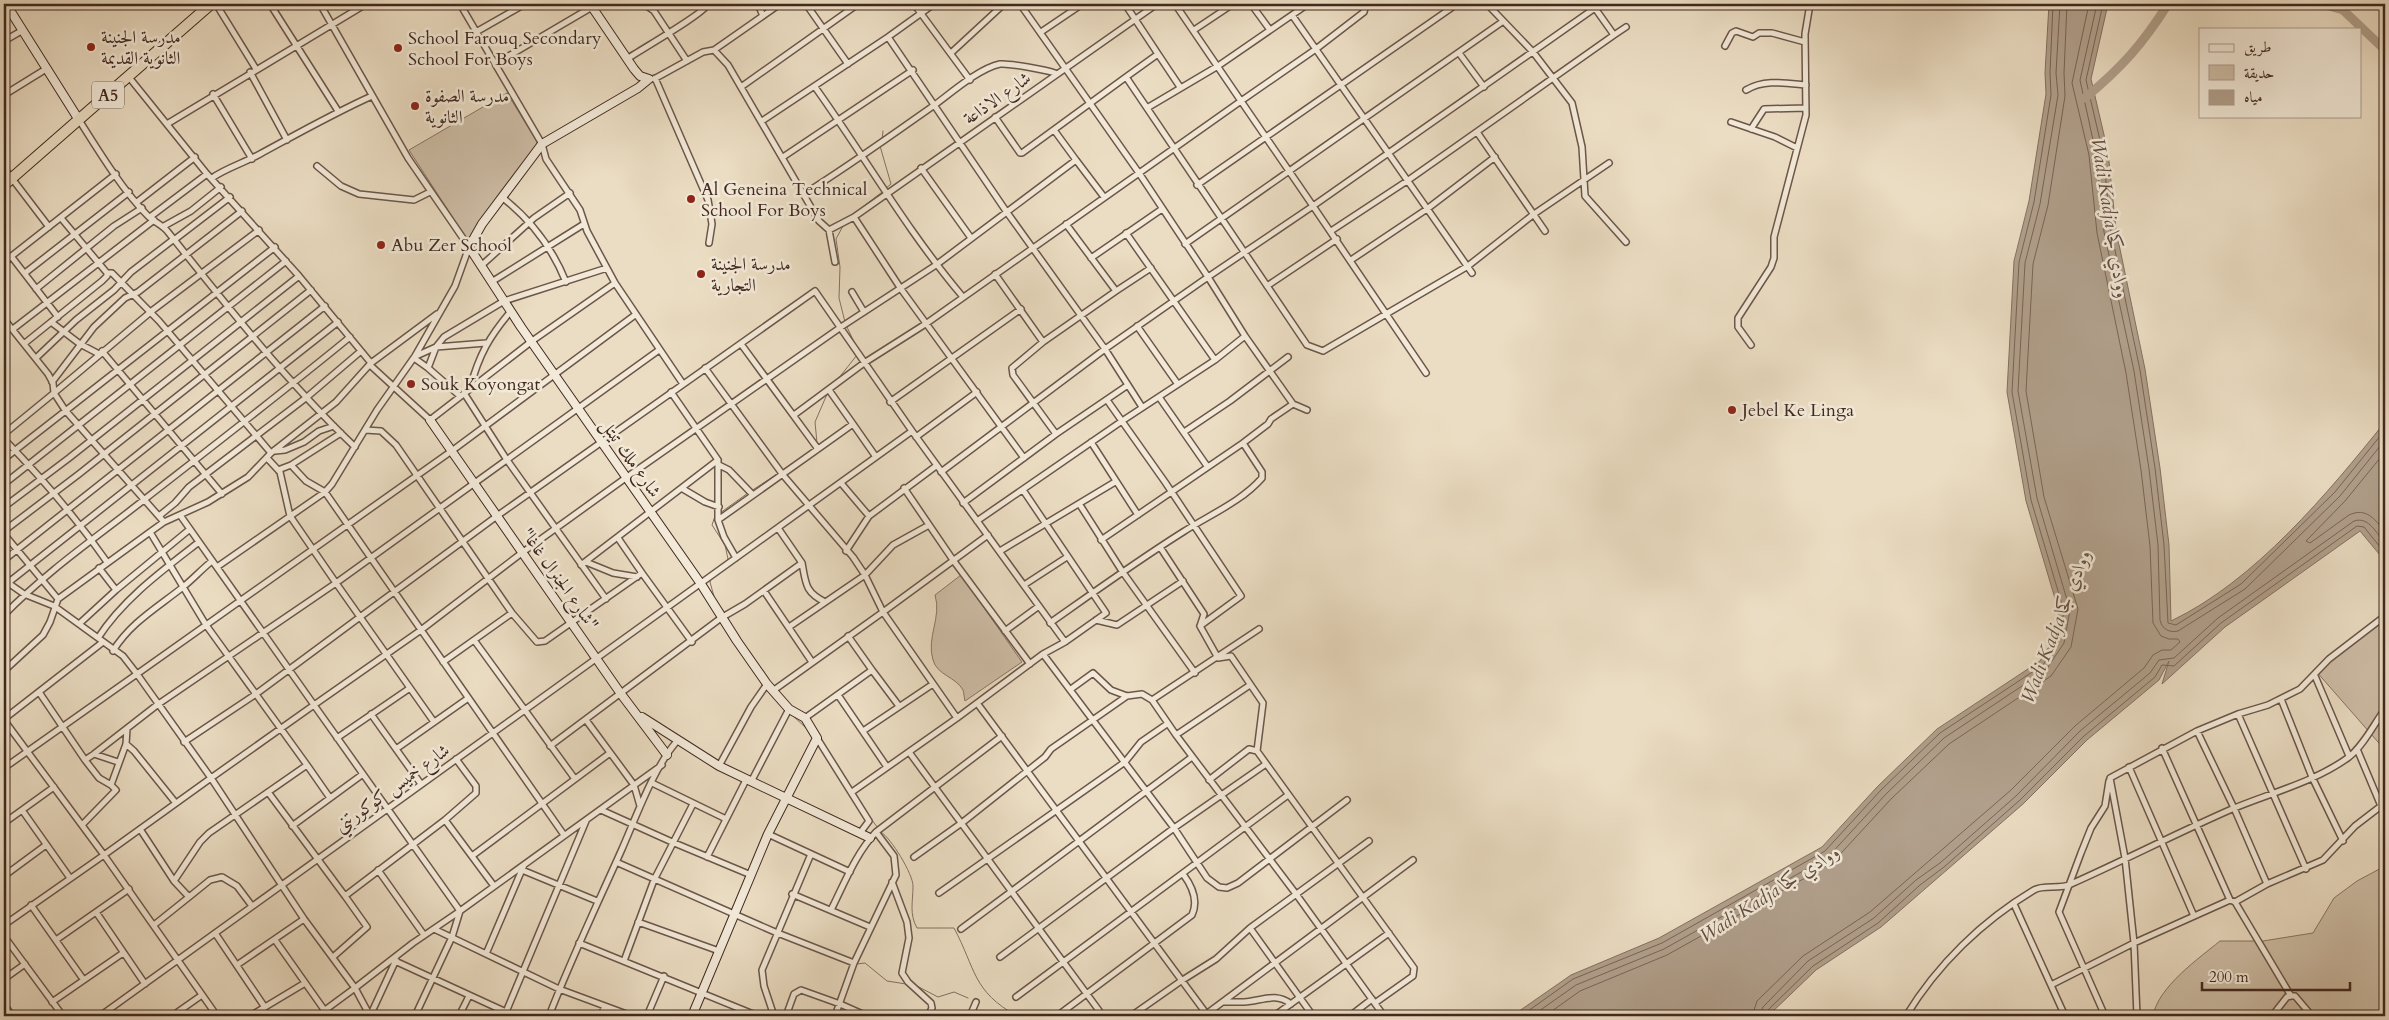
<svg xmlns="http://www.w3.org/2000/svg" width="2389" height="1020" font-family="Cardo,Amiri,serif">
<rect width="100%" height="100%" fill="#ebddc3"/>
<filter id="stains"><feTurbulence type="fractalNoise" baseFrequency=".004" numOctaves="4"/><feColorMatrix values="0 0 0 0 .2 0 0 0 0 .09 0 0 0 0 .02 0 0 0 .5 -.17"/></filter>
<radialGradient id="worn" r=".72"><stop offset=".6" stop-color="#630" stop-opacity="0"/><stop offset="1" stop-color="#630" stop-opacity=".3"/></radialGradient>
<path fill="#cebea7" stroke="#887464" d="M507 93 539 145 468 241 409 150Z
M961 575 1022 662 965 701C964 697 964 693 963 690 956 677 937 675 933 660 926 638 942 617 935 595Z
M2385 615V750L2315 670Z
M2385 866V1016H2153C2158 987 2198 959 2220 941H2263L2313 933 2334 898 2357 881Z"/>
<path fill="#b1a08c" stroke="#847061" d="M2049 4H2108L2091 79 2108 152 2116 230 2145 369 2160 468 2169 545 2171 621C2255 581 2328 493 2385 422V561L2360 531 2225 627 2162 684 2169 661 2159 680 2087 740 2023 804 1881 927 1816 970 1768 1016H1512L1571 975 1659 938 1822 847 1877 787 1937 729 2040 661 2055 637 2059 612 2026 501 2007 392 2014 261 2029 201 2046 94 2045 73Z"/>
<g fill="none" stroke-linecap="round" stroke-linejoin="round">
<path stroke="#796456" stroke-width="1" d="M2097 4 2080 80 2096 154 2104 232 2134 371 2149 469 2158 545 2160 620C2162 629 2169 633 2178 631L2245 589 2340 496 2385 440
M2103 4 2086 80 2103 153 2111 231 2140 370 2155 468 2164 545 2168 623 2176 625 2241 584 2335 492 2385 430
M2385 452 2345 501 2306 541 2310 543 2349 515C2366 507 2375 519 2385 532
M1521 1016 1573 979 1662 943 1825 851 1881 790 1940 733 2043 665 2059 640 2064 611 2031 500 2012 392 2019 262 2034 202 2051 95 2050 73 2053 4
M1532 1016 1576 985 1664 949 1828 857 1886 794 1944 738 2046 670 2064 643 2070 610 2037 498 2018 391 2025 263 2040 204 2058 95 2056 73 2060 4
M1545 1016 1580 991 1667 955 1832 863 1891 799 1949 744 2051 676 2071 647 2078 609 2044 497 2026 391 2033 264 2048 205 2065 96 2064 73 2067 4
M1752 1016 1757 1001 1803 956 1870 912 2011 790 2075 726 2144 668 2153 655 2162 650H2171L2180 642 2178 639H2169L2161 636 2153 623 2150 546 2141 470 2126 373 2097 233 2089 155 2072 83 2089 4
M1759 1016 1763 1007 1808 961 1874 918 1916 880 1940 863 2016 796 2080 731 2150 673 2159 660 2174 658 2218 618 2354 521C2369 516 2377 534 2385 544
M1766 1016 1767 1011 1813 966 1878 923 1920 885 1944 867 2020 800 2084 736 2155 677 2162 665 2174 666 2221 623 2357 526 2364 527 2385 553"/>
<path stroke="#847061" stroke-width="1" d="M882 140 883 131
M880 146 891 184 885 189
M850 217 882 192
M843 226 836 239 840 267 839 298 845 322
M846 325 857 348
M838 379 857 355
M817 443 815 422 828 392
M751 491 779 473
M720 513 748 493
M715 516 712 525 725 545 728 559 722 565
M712 577 710 582 715 600
M723 625 734 643
M791 714 806 728
M818 746 846 788
M865 810 877 827
M881 832C891 838 913 874 913 886 913 901 909 914 917 928H954C976 969 972 991 1017 1016
M803 946 848 963
M857 964 865 963 887 981 906 984
M915 985 938 997 954 992 968 998"/>
<path stroke="#b1a08c" stroke-width="9" d="M2322 4 2343 10 2385 50
M2085 98C2122 67 2142 45 2168 4"/>
<defs>
<path id="street" d="M216 4 256 69
M270 4 338 111
M460 4 542 144 546 159 580 210 587 231 615 283 683 384
M644 4 654 11 687 61
M758 4 763 16
M806 4 848 64
M914 4 970 80
M1125 4 1158 54 1126 77
M1251 4 1270 30
M1487 4 1533 52 1572 103 1582 147 1585 196 1626 242
M1592 4 1614 35 1626 27
M1292 15 1472 273
M1194 30 1233 4
M476 32 525 4
M1041 32 1078 7 1076 4
M888 37 1006 211 1105 349 1128 385 1056 434 963 503
M4 41 23 30
M1725 46 1732 33 1736 31 1753 37 1759 33H1772L1805 42
M714 50 728 65 819 221 829 230 854 217 1157 4
M951 53 1004 4
M1459 53 1484 87
M1158 54 1180 87
M627 59C640 50 705 13 708 4
M495 64 592 7
M250 72 287 140
M655 78 708 200 712 224 709 243
M654 79 703 52 714 50 780 4
M741 87 858 4
M815 87C865 157 907 231 963 297
M1746 90C1764 79 1785 83 1806 85
M213 94 252 159
M4 95 46 69
M1147 108 1218 66 1308 4
M995 117 1020 153H1022L1126 77 1307 345 1323 351 1468 266 1534 214 1609 163
M79 120C98 150 123 191 148 216 154 222 163 225 168 232 227 306 287 382 355 447
M762 121 888 37 934 4
M1731 122 1775 137 1797 148
M167 124 366 4
M1751 129 1764 109 1806 108
M1054 130 1076 160
M1477 132 1545 231
M783 157 913 70
M317 166 341 186 359 194 414 200 430 192
M4 168 49 227
M921 168 971 238
M212 178C226 168 244 163 260 154 297 134 334 113 372 96
M1197 185 1457 4
M804 194C849 166 892 135 936 104 952 92 980 68 1000 64 1009 63 1046 70 1055 73
M503 198C532 221 552 247 566 282
M137 202 195 157
M150 217 207 174
M854 217 901 289 1024 458
M61 218 107 273H112L159 321 271 453
M164 226 191 211 221 187
M829 230 835 262
M1331 231 1407 181 1614 35
M1126 233 1215 360
M174 240 230 197
M1185 244 1502 22
M11 256 58 317
M1091 258 1162 209
M1351 260 1427 209 1495 157
M4 262 116 174
M482 265 534 218 570 193
M25 273 129 192
M995 274 1043 342
M493 281 584 224
M1267 286 1337 239
M36 289 114 226 142 208
M1116 291 1151 268
M852 292 864 312
M4 319 48 374 53 383 54 393 4 434
M51 322 80 344 99 354
M1137 326 1177 383
M13 329 154 220
M1245 336 1293 404
M25 343 102 281 107 276V273
M741 344 818 449 853 424 876 457
M1751 345 1738 327V318L1771 267 1774 258V237L1806 115 1805 34 1810 4
M102 351 222 494
M416 356 436 347 444 337 504 301 607 268
M36 358 76 320 114 290 131 272 174 239
M414 358 428 368
M371 363 437 314
M370 365 430 420 532 341 615 283
M705 368 783 475 853 557 865 575 883 612 774 690
M1426 373 1313 206 1595 8
M52 382 94 327 125 298 138 292 242 211
M1128 385 1142 407
M470 388C479 355 489 337 511 311
M829 390 853 424
M671 392 718 460V520L724 537 736 558
M464 393 507 460 606 599
M460 396 428 368 436 347 486 343
M1159 397 1207 466
M1107 400 1165 482 1241 596 1200 626
M890 402 1021 309
M794 415 864 363 927 323 1241 101 1175 4
M365 430 381 431 396 445 512 613 537 642 545 641 642 573 692 642
M912 431 1065 642
M1184 432 1230 401 1288 357
M1056 434 1013 375 1012 368 1043 342 1116 291 1066 224
M916 437 977 392
M4 439C41 477 77 519 107 562
M1091 442 1138 515
M275 451 285 450 304 442 319 431 334 426
M4 459 275 247
M291 465 341 433
M719 465 729 470 753 495
M278 470 291 465 306 481 325 492 564 835
M941 472 1105 349 1208 277 1139 173 1020 4
M841 483 869 516
M4 484 286 261
M904 488 953 560 1030 664
M683 489 705 502 719 507
M1080 505 1122 571 1195 673
M4 507 69 458 299 276
M180 515 314 705 211 778 304 919 355 988 317 1016
M159 516 175 503 189 487 307 397 361 351
M718 520 818 449
M977 521 1122 421 1215 360 1245 336 1208 277 1313 206 1241 101 1316 49 1364 12 1366 4
M164 522 65 410 54 393 153 310 259 230
M778 528 802 563
M4 531 79 474 311 290
M150 532 206 625 307 765 209 833 200 842 174 881
M4 534 58 599
M618 538 642 573
M1101 540 1243 443 1268 424 1271 419 1293 404 1307 410
M1160 547 1204 614 1200 626 1218 658 1231 656 1263 703 1257 751
M846 551 869 516 936 466
M1000 551 1115 482
M4 560 325 306
M586 562 613 573 637 577
M581 565 718 460
M217 567 325 492 332 484 377 410 415 356 455 286 469 247 408 158 320 4
M4 580 24 594 54 606 123 656 137 674 453 450 635 315
M9 582 338 322
M1024 585 1067 557
M116 590 190 529
M764 591 812 662
M4 615C47 571 97 537 145 499 213 446 283 392 350 337
M1096 620 1117 625 1183 581
M1050 623C1094 592 1137 561 1183 532 1209 515 1241 502 1262 478V472L1243 443
M79 624 116 590 99 568
M789 627 865 575 893 545 929 525
M1005 631 1039 606
M98 638C123 599 163 570 199 542
M474 640 575 779
M113 651C130 623 158 607 183 587 193 579 202 569 212 561
M1043 654 1174 828 1207 878 1219 887 1227 888 1238 883 1347 800
M443 662 512 613
M872 670 899 706
M4 671 43 635 50 622 58 599 150 532 164 522 208 502 248 477 271 453 336 402 371 363 299 276 207 174 128 76
M2315 676 2349 756
M1071 689 1093 673 1111 690 1127 696 1142 694 1152 700 1176 735 1296 894 1384 1016
M39 692 85 760 94 754 118 762
M838 695 887 767
M2281 699 2312 777 2343 841
M1152 700 1259 629
M977 703 1208 1016
M371 714 421 784
M2238 714 2306 869
M805 718 872 670 848 636
M957 718 1043 654 1065 642 1106 613 1023 490
M4 719 103 642
M4 720 104 855 4 925
M586 720 634 785 640 806
M863 731 933 684
M2197 731 2234 808 2267 884
M1176 735 1250 685
M337 738 410 688
M817 738 869 821 860 833
M184 742 256 694 360 617 434 722
M126 744 134 751 175 802
M550 746 721 618 745 604 802 563C806 584 805 592 825 602
M2162 748 2230 900
M396 749 467 699
M909 752 1103 1016
M94 754 157 705 336 583 290 516 280 472 267 458
M85 760 99 778 111 785
M307 765 330 798
M719 766 751 707 767 684
M2129 767 2194 916
M4 768 137 674 211 778 104 855 217 1016
M1209 780 1249 749 1257 751 1414 968 1413 976 1375 1003
M751 782 789 709
M652 783 726 819
M268 792 345 896 445 820 476 793V786L456 759
M852 792 957 718 883 612 988 535
M22 810 70 878
M601 810 672 842 751 875
M445 820 494 886
M4 823 54 787
M82 825 116 790 111 785 126 744 127 729
M292 826 363 774
M140 829 174 881 189 897 154 925
M768 834 850 872
M472 856 610 753
M707 857 746 780
M914 857 963 822 1045 757 1051 749 1127 696
M616 862 775 932 854 963
M378 870 424 935
M522 870 597 901
M4 876 46 845
M892 882 907 922 909 938 902 973 908 982 931 1003 932 1008 928 1016
M939 893 1125 762 1141 742 1167 724
M792 894 870 927
M189 897 210 880 222 877 237 886 252 906
M2235 902 2291 996H2295L2312 1016
M2014 904 2065 1016
M31 905 83 979
M831 910C844 884 856 853 876 832L1002 736
M96 912 145 984
M638 922 719 951
M1250 928 1313 1016
M434 929 559 989 632 1016
M961 929 1192 757
M215 933 264 1006
M4 936 63 1016
M56 940 129 889
M275 940 325 1011 337 1016
M579 943 758 1016
M486 954 524 865
M333 957 367 927 345 896
M1000 957 1174 828 1266 764
M395 961 506 1012 586 821
M624 961 654 880 693 804
M237 965 304 919
M4 979 25 964
M2051 985 2134 943 2230 900 2235 902 2267 884 2323 860 2355 826 2381 806 2357 749
M1016 997 1288 795
M52 1002 123 953
M1224 1002C1231 1002 1238 1002 1244 1002 1262 1001 1275 992 1291 1004
M4 1004 12 1016
M1205 1015 1413 860
M100 1016 912 431 815 291 497 516 360 617 336 583 659 350
M172 1016 202 995
M250 1016 305 983
M370 1016 355 988 413 943 460 911 314 705 421 630 523 552 627 477 841 327 936 265 1076 160 1104 197
M370 1016 396 960
M415 1016 452 937 460 911 662 765
M459 1016 469 996
M549 1016C571 959 597 905 622 849 637 815 653 769 677 741
M600 1016 605 1007
M647 1016 664 976
M774 1016 764 986 762 970 811 854
M786 1016 794 994 801 990 840 1004 867 1016
M835 1016 854 963 896 875 894 856 876 832
M970 1016 976 1002
M1057 1016 1192 915C1199 900 1192 886 1183 874
M1131 1016 1181 981 1216 959 1250 928 1369 841
M1274 1016 1389 933
M1350 1016 1372 999
M1906 1016C1937 965 1982 921 2034 890 2044 884 2060 890 2071 884 2125 860 2177 833 2232 809 2270 793 2315 782 2349 757 2364 745 2374 724 2385 709
M2105 1016 2059 912 2081 853 2091 828 2105 806 2109 781
M2137 1016 2134 943 2125 858 2110 778 2197 731 2238 714 2268 705 2300 689 2329 659 2385 616
M2272 1016 2287 997 2291 996"/>
<path id="secondary" d="M6 4 79 120
M590 4 634 69 640 76 649 79 638 88 542 144 482 224 469 247 521 327 701 584 737 641 767 684 789 709 805 718 817 738 768 834 692 1016
M430 420 621 694 667 755
M642 717 719 766 870 838"/>
<path id="highway" d="M4 185 211 4"/>
</defs>
<use href="#street" stroke="#6c5649" stroke-width="8"/>
<use href="#secondary" stroke="#412920" stroke-width="10"/>
<use href="#highway" stroke="#412920" stroke-width="12"/>
<use href="#street" stroke="#f2e9d8" stroke-width="5"/>
<use href="#secondary" stroke="#f2e9d8" stroke-width="8"/>
<use href="#highway" stroke="#ebddc3" stroke-width="10"/>
</g>
<g fill="#8f2418" stroke="#f2e9d8" stroke-width="2">
<circle cx="91" cy="47" r="5"/>
<circle cx="398" cy="48" r="5"/>
<circle cx="415" cy="106" r="5"/>
<circle cx="691" cy="199" r="5"/>
<circle cx="381" cy="245" r="5"/>
<circle cx="701" cy="274" r="5"/>
<circle cx="411" cy="384" r="5"/>
<circle cx="1732" cy="410" r="5"/>
</g>
<g text-anchor="middle" stroke-width="5" stroke-linejoin="round" paint-order="stroke">
<rect fill="#f2e9d8" stroke="#766357" stroke-width="1" x="92" y="81.5" width="32" height="27" rx="4"/>
<g font-size="16" font-weight="bold" fill="#412920">
<text x="108" y="101">A5</text>
</g>
<g font-size="18" fill="#412920" stroke="#f2e9d8" text-anchor="start">
<text x="101" y="43">مدرسة الجنينة<tspan x="101" dy="21">الثانوية القديمة</tspan></text>
<text x="408" y="44">School Farouq Secondary<tspan x="408" dy="21">School For Boys</tspan></text>
<text x="425" y="102">مدرسة الصفوة<tspan x="425" dy="21">الثانوية</tspan></text>
<text x="701" y="195">Al Geneina Technical<tspan x="701" dy="21">School For Boys</tspan></text>
<text x="391" y="251">Abu Zer School</text>
<text x="711" y="270">مدرسة الجنينة<tspan x="711" dy="21">التجارية</tspan></text>
<text x="421" y="390">Souk Koyongat</text>
<text x="1742" y="416">Jebel Ke Linga</text>
</g>
<g font-size="18" fill="#412920" stroke="#f2e9d8">
<text transform="translate(997 98) rotate(-35)" y="6">شارع الاذاعة</text>
<text transform="translate(631 458) rotate(55)" y="6">شارع ملك تيتل</text>
<text transform="translate(560 579) rotate(55)" y="6">"شارع الجنرال غاغا"</text>
<text transform="translate(392 788) rotate(-36)" y="6">شارع خميس كوكورتني</text>
</g>
<g font-size="19" font-style="italic" fill="#634d40" stroke="#f2e9d8">
<text transform="translate(2111 218) rotate(81)" y="7">Wadi Kadja ووادي كجا</text>
<text transform="translate(2055 626) rotate(-69)" y="7">Wadi Kadja ووادي كجا</text>
<text transform="translate(1769 893) rotate(-33)" y="7">Wadi Kadja ووادي كجا</text>
</g>
</g>
<rect width="2389" height="1020" fill="none" stroke="#ebddc3" stroke-width="20"/>
<rect x="5" y="5" width="2379" height="1010" fill="none" stroke="#412920" stroke-width="2.5"/>
<rect x="10" y="10" width="2369" height="1000" fill="none" stroke="#412920"/>
<rect x="2199" y="28" width="162" height="90" fill="#f2e9d8" stroke="#ab9c8e"/>
<rect x="2209" y="44" width="25" height="8" fill="#f2e9d8" stroke="#ab9c8e"/>
<text x="2244" y="52" font-size="15" fill="#412920">طريق</text>
<rect x="2209" y="65" width="25" height="15" fill="#cebea7" stroke="#ab9c8e"/>
<text x="2244" y="78" font-size="15" fill="#412920">حديقة</text>
<rect x="2209" y="90" width="25" height="15" fill="#b1a08c" stroke="#ab9c8e"/>
<text x="2244" y="102" font-size="15" fill="#412920">مياه</text>
<path d="M2202 982v8h148v-8" fill="none" stroke="#412920" stroke-width="2.5"/>
<text x="2209" y="982" font-size="15" fill="#412920" stroke="#f2e9d8" stroke-width="4" paint-order="stroke">200 m</text>
<rect width="100%" height="100%" filter="url(#stains)"/>
<rect width="100%" height="100%" fill="url(#worn)"/>
</svg>
